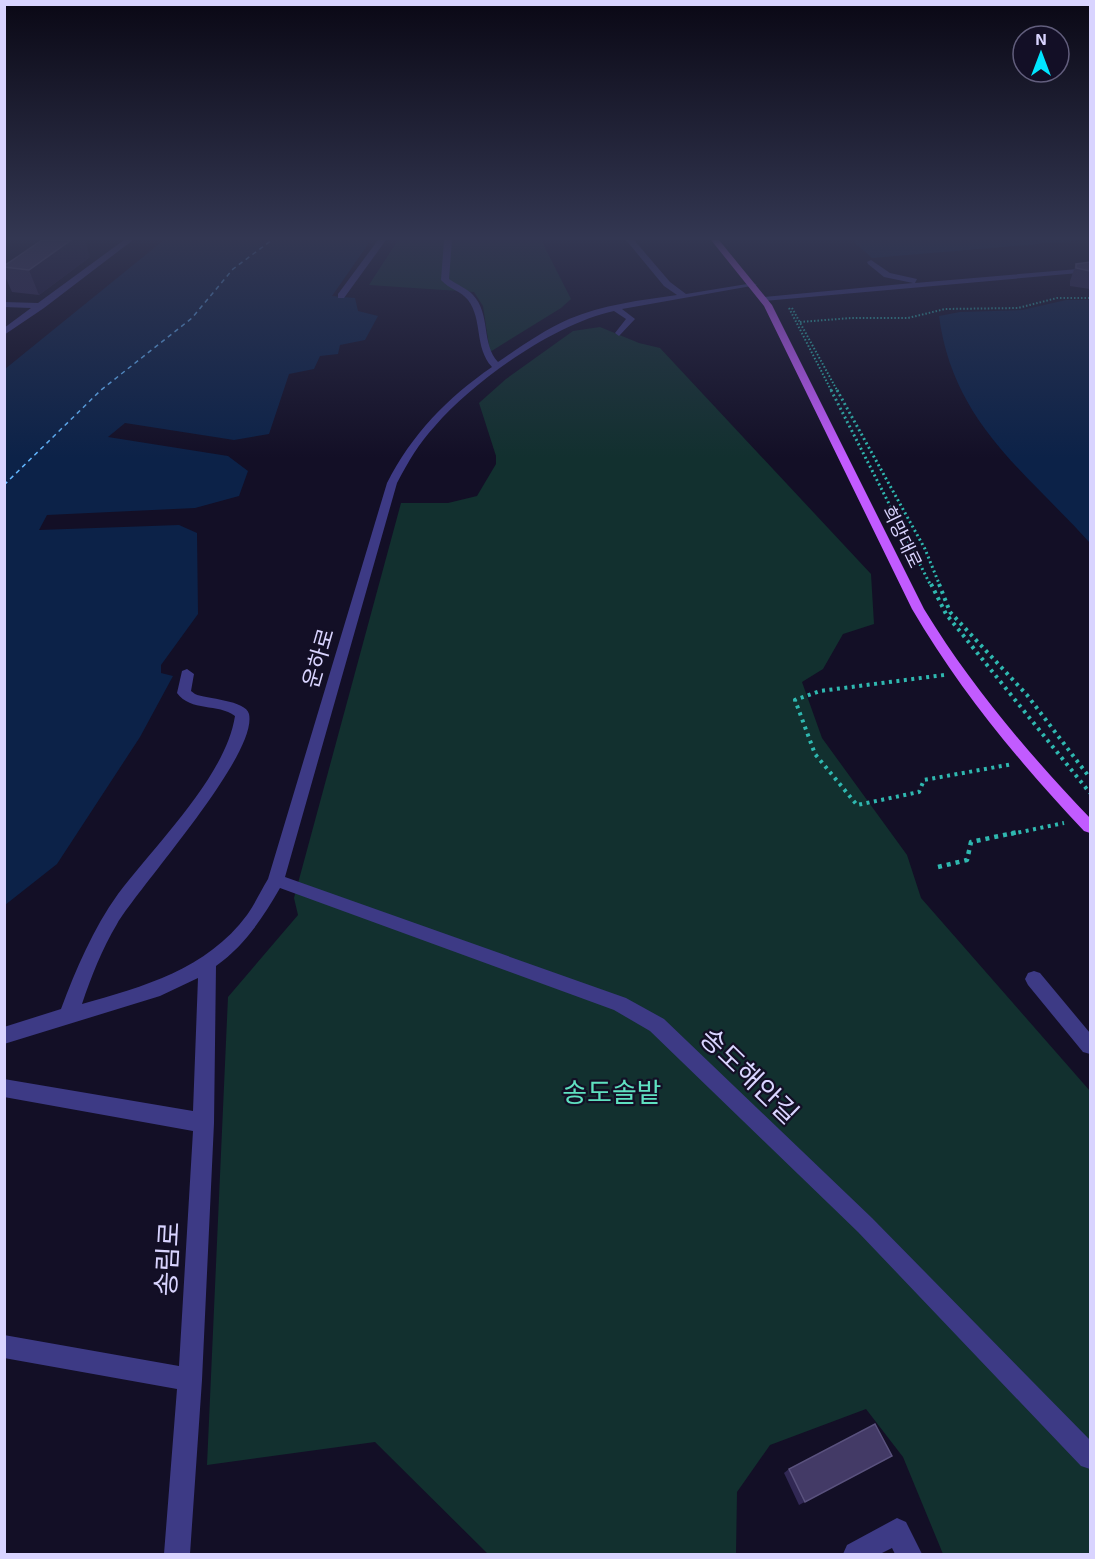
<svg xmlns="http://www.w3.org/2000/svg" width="1095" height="1559" font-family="'Exo 2','Noto Sans KR',sans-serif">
<rect width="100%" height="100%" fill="#130f26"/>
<path fill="#12302f" d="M398 240H541L571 299 561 308 490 352 483 306 474 292 369 285Z
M600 327 639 343 660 348 871 574 874 624 843 634 823 669 802 682 822 738 907 855 921 898 1090 1091V1554H943L903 1457 866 1409 770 1445 737 1492 736 1554H488L375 1442 207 1465 228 997 298 915 294 898 401 503H448L477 496 496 464V456L479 403 506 379 573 331Z"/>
<path fill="#0c2248" d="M164 240H371L332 296 355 298 358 311 378 316 365 340 340 345 338 354 320 356 314 369 289 374 269 434 234 440 125 423 108 437 228 456 248 471 239 496 195 508 47 515 39 530 179 525 197 533 198 614 161 665V673L173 676 140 737 57 864 5 905V369Z
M852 240H1085L872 258Z
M1066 300H1090V543C1024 470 953 422 939 316L960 312 1022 310Z"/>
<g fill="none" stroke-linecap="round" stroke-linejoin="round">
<path stroke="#62b6ff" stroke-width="1.5" stroke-dasharray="4.5 4" stroke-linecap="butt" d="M4 485 101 390 192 318 233 269 272 240"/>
<path stroke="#2fb8b0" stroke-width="2" stroke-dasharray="1.5 2" stroke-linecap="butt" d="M789 308 832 392
M792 308 838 392
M800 322 851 318H908L945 309 1018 308 1057 298H1090"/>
<path stroke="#2fb8b0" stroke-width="3" stroke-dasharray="2 3" stroke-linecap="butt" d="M831 390 931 586
M837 390 925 549 940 586"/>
<path stroke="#2fb8b0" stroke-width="4" stroke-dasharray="3 4.5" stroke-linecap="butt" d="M931 584 946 614 1090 793
M939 584 950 612 1027 695 1090 778
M944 675 820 691 795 700 815 754 857 805 919 792 924 780 1013 764
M1011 834 1064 823"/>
<path stroke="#2fb8b0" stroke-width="4.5" stroke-dasharray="4 5" stroke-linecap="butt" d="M938 867 967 860 971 842 1018 832"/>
<path fill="#3d3a85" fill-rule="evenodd" d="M124 240H133L44 308 4 335V328L31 308 4 307V302L38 303Z
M378 240H386L344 298H338V294Z
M444 240H452L449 279C457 285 467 288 473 295 491 314 481 344 498 362 520 347 544 330 569 319 602 305 641 300 677 295L664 286 626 240H634L670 282 686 294 753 283 757 285 622 309 635 319 619 336 615 333 626 319 614 311C554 324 475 380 435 426 419 443 408 462 397 483L285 877 626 998 664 1019 872 1218 1090 1440V1469L1081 1466 858 1232 650 1031 614 1010 280 888C262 919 245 945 216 966L214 1123 202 1380 190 1554H164L177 1389 4 1358V1335L179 1366 193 1131 4 1097V1079L193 1111 198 978 160 996 4 1044V1027L61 1009C76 969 93 929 118 894 155 845 226 776 235 716 218 703 191 712 177 693L182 671 187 669 194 674 191 691 195 694C206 699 246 700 249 714 258 755 141 884 117 924 102 949 91 977 82 1004 143 987 207 969 247 915 255 904 261 890 268 879L387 483C412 434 447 398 492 367 474 347 483 320 468 300 461 291 449 289 441 280Z
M871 260 890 273 917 279 915 283 1090 268V272L764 301 760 299 764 297 913 283 884 277 868 264 867 262Z
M1034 971 1040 973 1090 1033V1054L1083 1052 1028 985 1025 979 1028 973Z
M897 1518 906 1522 922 1554H895L892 1548 880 1554H843L847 1545Z"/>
<path fill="#c25bff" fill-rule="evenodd" d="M711 240H719L772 305 924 609C971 686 1028 753 1090 818V833L1084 831C1019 762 960 691 912 609L764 306Z"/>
</g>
<path fill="#312854" d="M90 257 39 295 12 292 4 274V266Z
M1090 262V289L1070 286V281L1076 264Z
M892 1456 799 1505 784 1473 789 1469Z"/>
<path fill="#1d163a" d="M71 240H85L90 257 39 295 29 270Z"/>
<path fill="#433a66" stroke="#5a527e" stroke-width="1.5" d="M42 240H71L29 270 4 267V266Z
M1090 262V271L1076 268V264Z
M875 1424 892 1456 805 1502 789 1469Z"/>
<linearGradient id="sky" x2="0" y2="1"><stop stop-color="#0a0815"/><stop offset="0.52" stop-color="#333752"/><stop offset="1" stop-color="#333752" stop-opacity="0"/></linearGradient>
<rect width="1095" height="458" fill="url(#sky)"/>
<g text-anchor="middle" stroke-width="4.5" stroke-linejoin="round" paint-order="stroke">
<g font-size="18" fill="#d9d4ff" stroke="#130f26">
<text transform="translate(902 537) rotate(64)" y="6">희망대로</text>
</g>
<g font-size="22" fill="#d9d4ff" stroke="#130f26">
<text transform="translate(318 658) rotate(-74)" y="8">운하로</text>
</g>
<g font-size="27" fill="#d9d4ff" stroke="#130f26">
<text transform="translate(749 1076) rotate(44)" y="9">송도해안길</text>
<text transform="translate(168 1259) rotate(-87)" y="9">송림로</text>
</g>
<g font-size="27" fill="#5fe0c0" stroke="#130f26">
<text x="612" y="1102">송도솔밭</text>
</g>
</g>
<rect width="1095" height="1559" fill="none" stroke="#d9d4ff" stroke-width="12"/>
<g transform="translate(1041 54)"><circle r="28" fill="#130f26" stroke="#625e7d" stroke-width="1.5"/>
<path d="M0-4.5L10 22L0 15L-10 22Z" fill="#00e5ff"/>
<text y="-9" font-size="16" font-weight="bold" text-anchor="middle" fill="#d9d4ff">N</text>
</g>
</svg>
